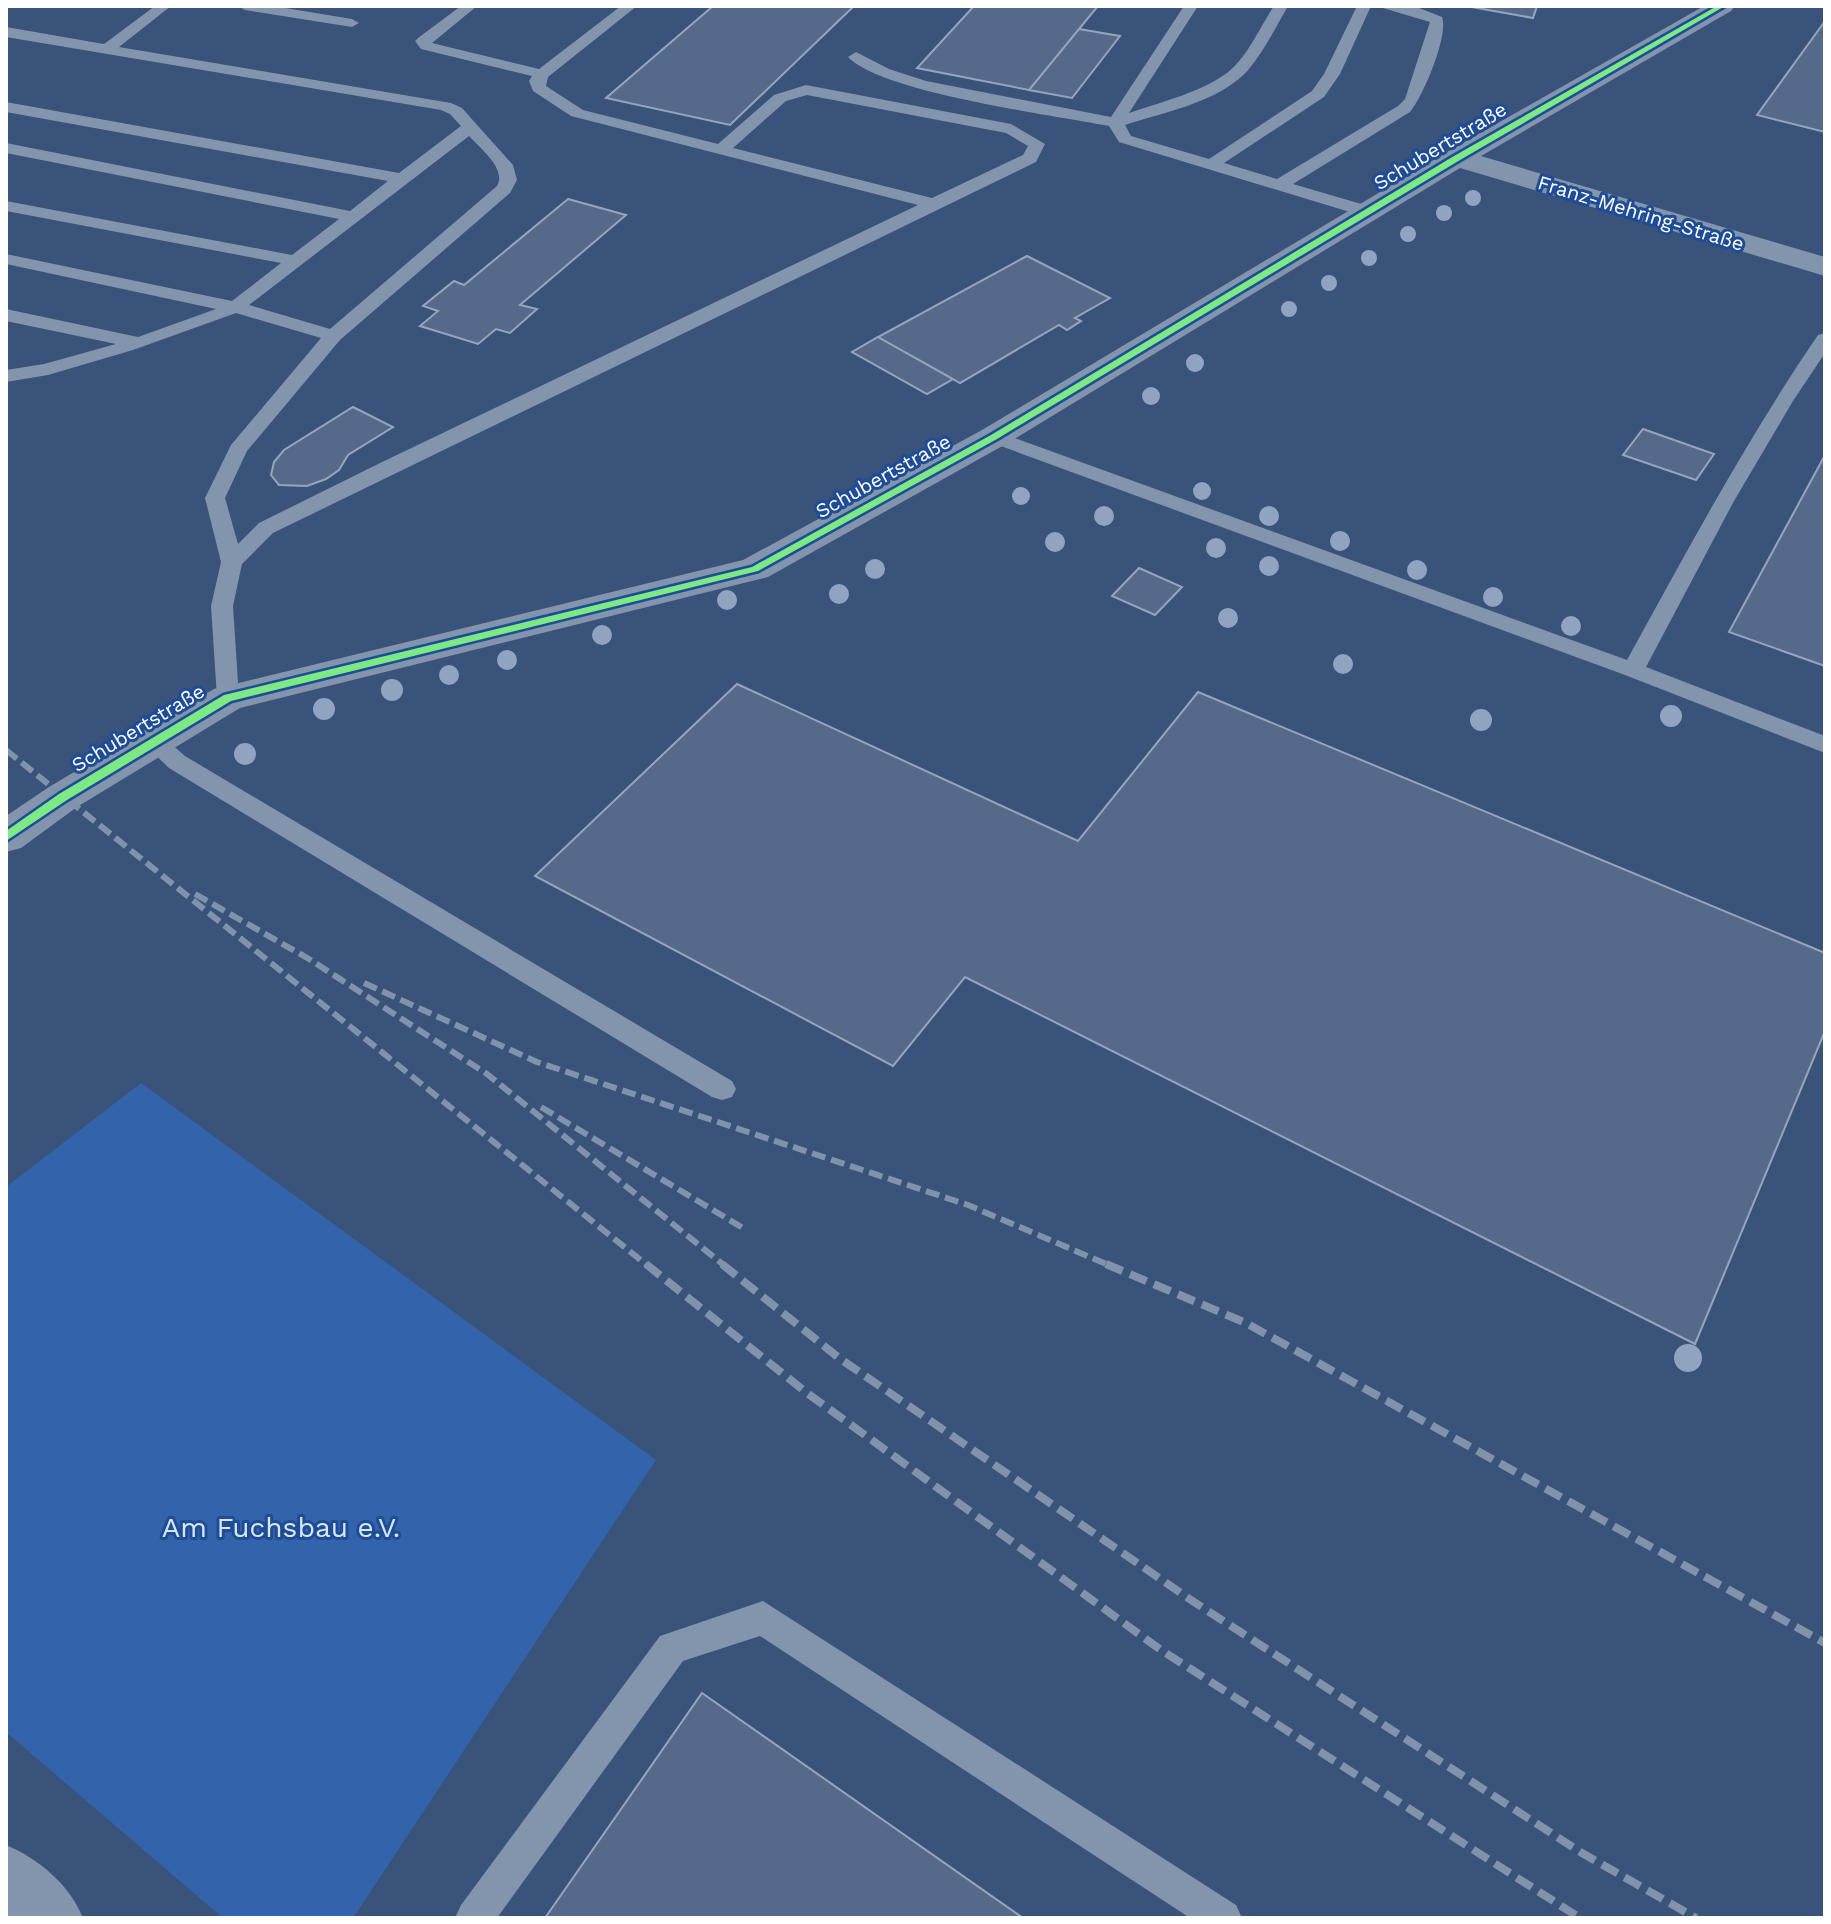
<svg xmlns="http://www.w3.org/2000/svg" width="1831" height="1924" font-family="'Work Sans',sans-serif">
<rect width="100%" height="100%" fill="#39537b"/>
<path fill="#3363ab" d="M141 1083 656 1460 353 1918H223L6 1732V1187Z"/>
<path fill="#556a8a" stroke="#96a5bb" stroke-width="2" d="M713 6H854L730 125 606 98Z
M974 6H1098L1029 90 917 68Z
M1466 6H1537L1533 18Z
M1825 21V132L1757 115Z
M1079 29 1120 36 1072 98 1029 90Z
M568 199 626 215 520 305 537 309 510 333 496 329 478 344 420 326 438 311 423 306 454 281 464 285Z
M1027 256 1110 298 1075 318 1081 321 1067 330 1059 325 960 383 878 337Z
M878 337 953 379 927 394 852 352Z
M353 407 393 427 348 455 339 470 326 479 307 486 279 485 271 475 274 462 284 450Z
M1643 429 1714 454 1696 480 1623 455Z
M1825 455V666L1729 632Z
M1139 568 1182 587 1155 615 1112 596Z
M737 684 1078 841 1198 692 1825 953V1031L1695 1344 965 977 893 1066 535 876Z
M702 1693 1023 1918H545Z"/>
<g fill="none" stroke-linecap="round" stroke-linejoin="round">
<path fill="#8394ad" fill-rule="evenodd" d="M155 6H171L119 47 451 103 462 108 513 165 517 180 510 193 340 340 247 451 225 498 238 544 259 523 378 464 918 205 571 116 533 91 529 81 532 76 421 49 415 41 418 38 461 6H477L432 43 539 69 621 6H637L548 77 546 86 583 110 718 144 774 95 806 85 1011 124 1045 144 1036 162 273 533 242 564 233 606 239 698 236 704H220L217 698 211 606 221 562 205 498 231 445 321 338 236 313 133 350 48 375 6 382V370L44 364 116 344 6 321V309L138 337 216 309 6 264V254L232 301 281 263 6 211V201L292 255 339 219 6 153V143L350 211 388 181 6 112V102L399 173 461 126 450 114 441 110 6 37V27L104 44ZM807 95 1006 133 1028 146 1023 155 932 198 733 148 786 101ZM469 136C480 148 507 169 497 186L330 329 249 305Z
M238 6H273L352 19 359 23 352 27 245 10Z
M1184 6H1198L1129 113C1161 102 1199 93 1227 73 1247 58 1260 27 1274 6H1288C1276 27 1264 51 1249 69 1221 102 1164 112 1125 125L1131 136 1209 159 1312 91 1324 74 1357 6H1371L1340 74 1324 97 1224 163 1277 179 1398 106 1405 99 1430 22 1376 6H1414L1442 17C1449 35 1423 97 1410 112L1293 184 1375 208 1378 212 1375 216H1363L1119 142 1109 126C1053 115 883 93 848 57L856 52 889 69 926 81 1111 117Z
M1825 333V353L1793 401 1734 501 1646 667 1825 736V753L1625 675 987 441 984 437 994 431 1001 433 1627 660C1688 549 1747 439 1818 335Z
M154 734 162 736 185 756 732 1081 736 1089 732 1097 722 1100 712 1097 169 768 142 742 146 736Z
M763 1601 1236 1905 1242 1918H1190L760 1636 683 1661 497 1918H455L461 1905 660 1636Z"/>
<path fill="#8394ad" fill-rule="evenodd" d="M1704 6H1735L1731 11 1481 156 1825 257V276L1460 168 1006 444 768 577 240 708 77 807 21 848 6 852V816L49 787 214 689 743 560 982 430 1447 152Z
M6 1845C39 1859 70 1885 83 1918H6Z"/>
<path stroke="#8193ab" stroke-width="6" stroke-dasharray="14 6" stroke-linecap="butt" d="M6 750 648 1266
M195 894 309 959 487 1074 725 1266
M364 983 537 1062 968 1205 1111 1266
M541 1107 743 1228"/>
<path stroke="#8193ab" stroke-width="8" stroke-dasharray="18 8" stroke-linecap="butt" d="M646 1264 807 1393 1161 1650 1580 1918
M722 1264 839 1358 1194 1602 1582 1853 1696 1918
M1106 1264 1246 1323 1825 1643"/>
<defs>
<path id="cycleway" d="M1717 6H1725L1460 160 997 439 758 571 231 701 67 800 6 841V831L59 794 224 695 752 567 991 435 1454 156Z"/>
</defs>
<use href="#cycleway" stroke="#1e4d96" stroke-width="5"/>
<use href="#cycleway" fill="#7ce984" fill-rule="evenodd"/>
</g>
<g fill="#90a4c1">
<circle cx="1473" cy="198" r="8"/>
<circle cx="1444" cy="213" r="8"/>
<circle cx="1408" cy="234" r="8"/>
<circle cx="1369" cy="258" r="8"/>
<circle cx="1329" cy="283" r="8"/>
<circle cx="1289" cy="309" r="8"/>
<circle cx="1195" cy="363" r="9"/>
<circle cx="1151" cy="396" r="9"/>
<circle cx="1202" cy="491" r="9"/>
<circle cx="1021" cy="496" r="9"/>
<circle cx="1104" cy="516" r="10"/>
<circle cx="1269" cy="516" r="10"/>
<circle cx="1340" cy="541" r="10"/>
<circle cx="1055" cy="542" r="10"/>
<circle cx="1216" cy="548" r="10"/>
<circle cx="1269" cy="566" r="10"/>
<circle cx="875" cy="569" r="10"/>
<circle cx="1417" cy="570" r="10"/>
<circle cx="839" cy="594" r="10"/>
<circle cx="1493" cy="597" r="10"/>
<circle cx="727" cy="600" r="10"/>
<circle cx="1228" cy="618" r="10"/>
<circle cx="1571" cy="626" r="10"/>
<circle cx="602" cy="635" r="10"/>
<circle cx="507" cy="660" r="10"/>
<circle cx="1343" cy="664" r="10"/>
<circle cx="449" cy="675" r="10"/>
<circle cx="392" cy="690" r="11"/>
<circle cx="324" cy="709" r="11"/>
<circle cx="1671" cy="716" r="11"/>
<circle cx="1481" cy="720" r="11"/>
<circle cx="245" cy="754" r="11"/>
<circle cx="1688" cy="1358" r="14"/>
</g>
<g text-anchor="middle" stroke-width="6" stroke-linejoin="round" paint-order="stroke">
<g font-size="20" fill="#fff" stroke="#1e4d96">
<text transform="translate(1440 146) rotate(-31)" y="7">Schubertstraße</text>
<text transform="translate(1641 213) rotate(17)" y="7">Franz-Mehring-Straße</text>
<text transform="translate(883 476) rotate(-29)" y="7">Schubertstraße</text>
<text transform="translate(138 728) rotate(-31)" y="7">Schubertstraße</text>
</g>
<g font-size="28" fill="#d8e6fa" stroke="#1e4d96">
<text x="281" y="1537">Am Fuchsbau e.V.</text>
</g>
</g>
<rect width="1831" height="1924" fill="none" stroke="#ffffff" stroke-width="16"/>
</svg>
